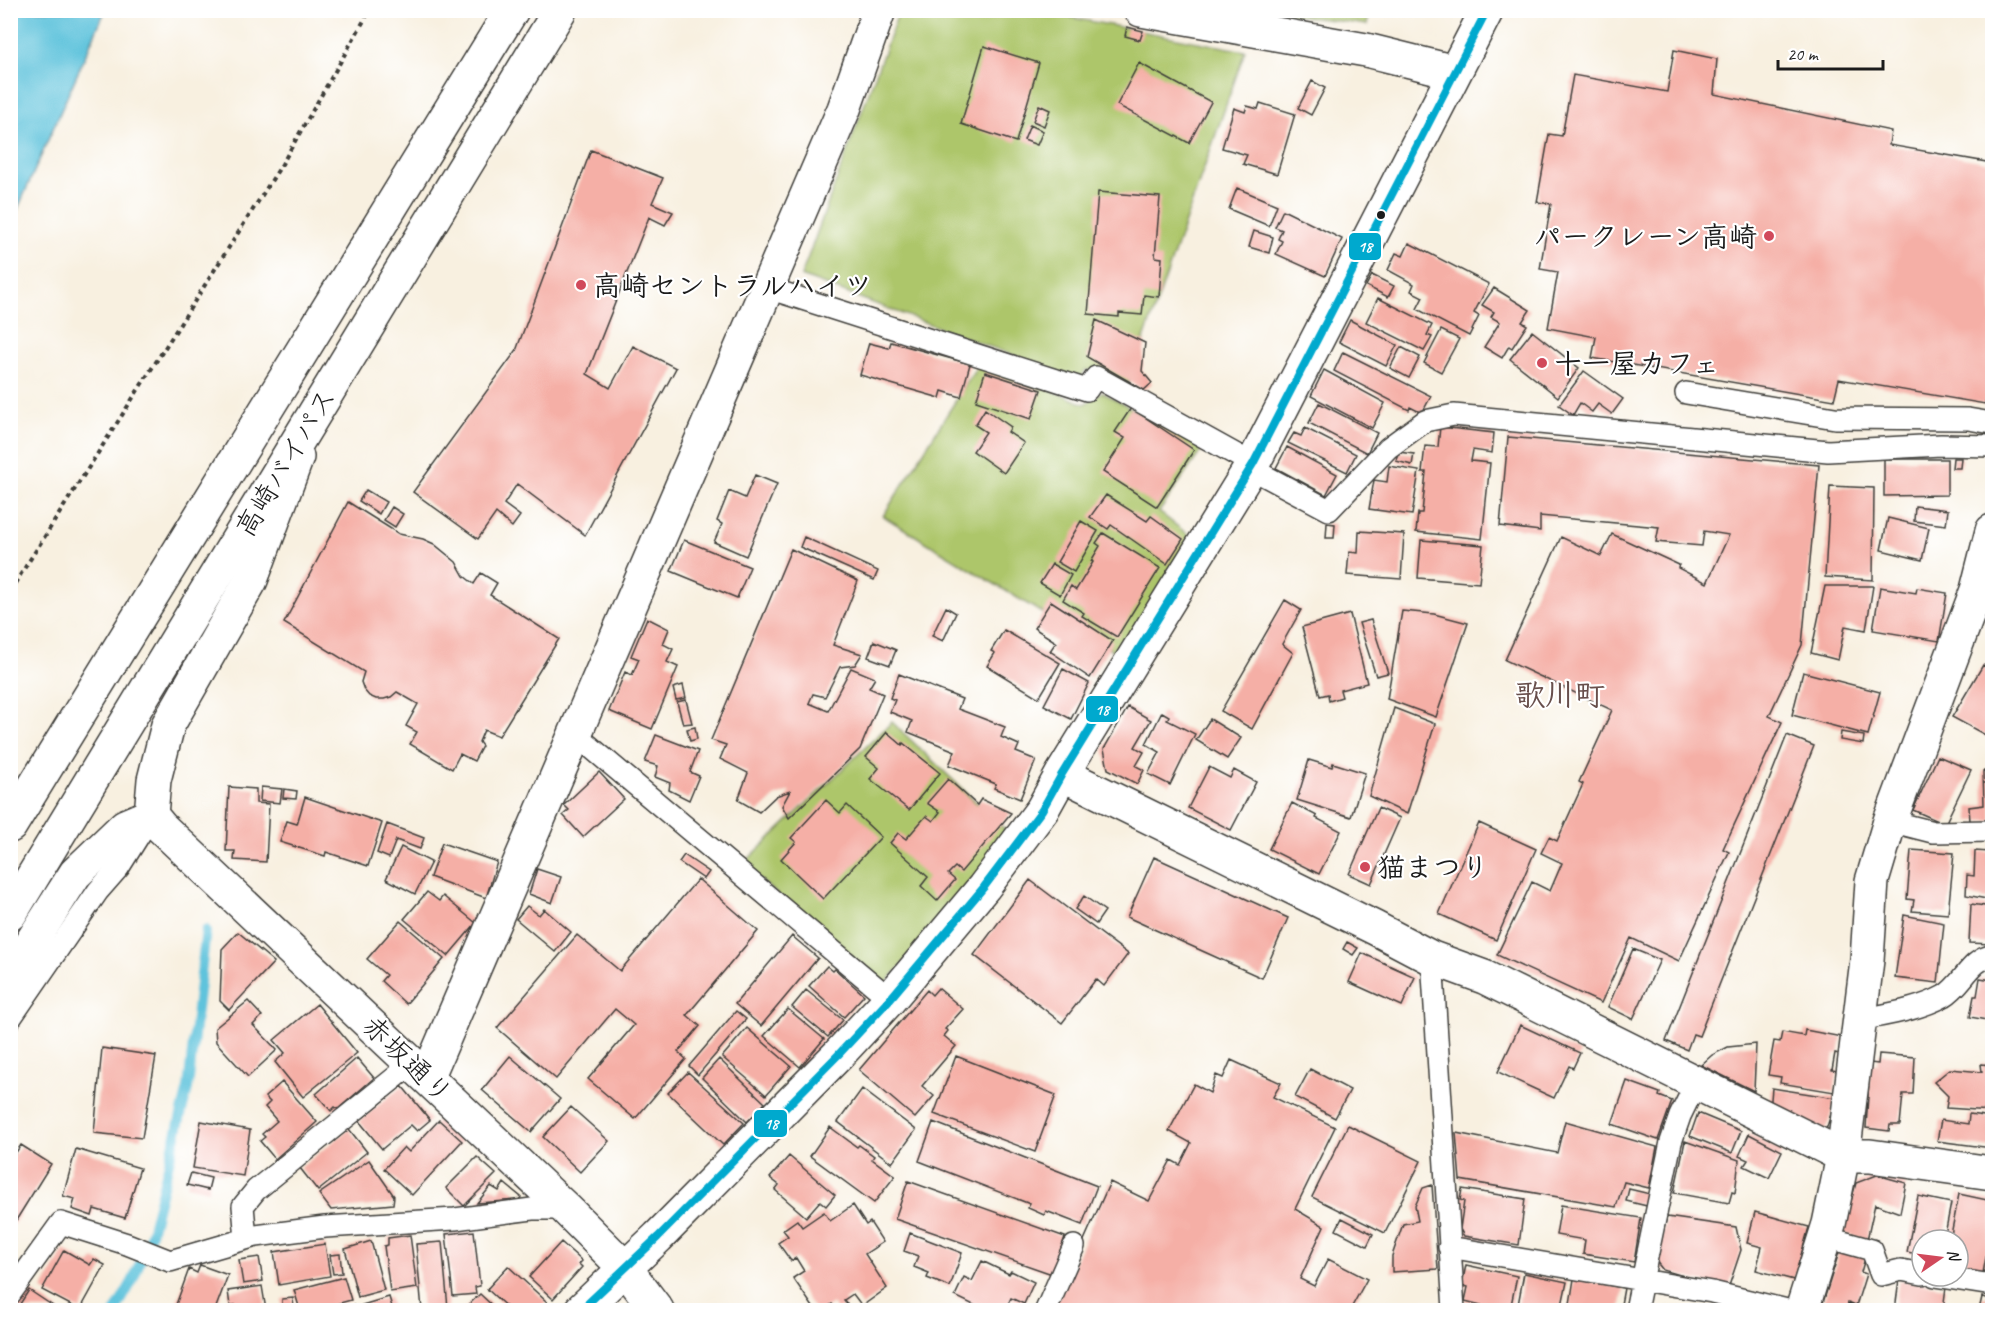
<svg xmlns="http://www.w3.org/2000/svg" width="2003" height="1321" font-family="Caveat,'Klee One',sans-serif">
<rect width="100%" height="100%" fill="#fff"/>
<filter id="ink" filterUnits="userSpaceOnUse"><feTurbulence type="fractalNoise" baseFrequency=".0167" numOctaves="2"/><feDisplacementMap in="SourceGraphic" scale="12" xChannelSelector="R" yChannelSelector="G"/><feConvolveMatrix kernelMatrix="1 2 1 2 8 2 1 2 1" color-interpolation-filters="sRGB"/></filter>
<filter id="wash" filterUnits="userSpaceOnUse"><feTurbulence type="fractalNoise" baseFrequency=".008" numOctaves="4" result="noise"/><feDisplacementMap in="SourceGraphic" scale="24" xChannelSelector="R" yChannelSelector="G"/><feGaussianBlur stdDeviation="1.35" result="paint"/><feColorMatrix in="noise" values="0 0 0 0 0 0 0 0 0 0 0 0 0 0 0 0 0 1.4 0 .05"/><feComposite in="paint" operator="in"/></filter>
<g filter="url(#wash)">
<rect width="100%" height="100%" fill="#f8f0e0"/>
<path fill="#adc66b" stroke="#647144" stroke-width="1.5" d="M899 11H1037L1245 51 1127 388 1086 369 1079 380 801 276Z
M1269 11H1370L1367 25Z
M980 362 1085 404 1102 392 1203 448 1159 512 1195 540 1117 653 1034 608 883 516Z
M892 722 1013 837 885 984 742 865Z"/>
<path fill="#5fc3dc" stroke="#3e707c" stroke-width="1.5" d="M11 10 105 11 11 224 10 11Z"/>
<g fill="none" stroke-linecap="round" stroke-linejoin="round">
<path stroke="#5fc3dc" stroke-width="10" d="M116 1310 133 1280 151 1233 188 1088 206 930"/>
</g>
<g id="blocks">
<path fill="#f5afa6" d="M1127 27 1143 31 1140 40 1125 36Z
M984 46 1039 63 1016 142 961 124Z
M1674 50 1717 59 1714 94 1891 131 1889 145 1992 163V360L1985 404 1839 379 1834 400 1592 358 1596 337 1548 328 1558 272 1540 269 1551 204 1537 202 1549 134 1562 136 1573 75 1667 92Z
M1139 63 1211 102 1189 143 1117 105Z
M1312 81 1325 88 1311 115 1298 108Z
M1260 103 1295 114 1277 174 1243 164 1247 155 1222 148 1234 108 1245 112 1247 106 1258 109Z
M1039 105 1050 110 1044 126 1033 121Z
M1030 125 1043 131 1037 145 1024 140Z
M591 150 663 178 652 203 673 212 665 225 649 217 587 374 610 388 633 346 676 368 585 535 517 484 504 504 520 516 512 527 496 513 478 539 413 492 516 351Z
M1237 188 1277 205 1269 226 1229 209Z
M1098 192 1160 197 1155 257 1162 258 1159 297 1144 295 1142 315 1119 313V317L1088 314Z
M1283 210 1342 239 1325 276 1276 254 1282 241 1278 239 1282 230 1275 227Z
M1254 231 1273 237 1269 253 1249 247Z
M1409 243 1489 284 1474 313 1479 316 1469 336 1417 309 1423 297 1411 291 1414 284 1388 270 1396 253 1403 256Z
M1372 275 1394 286 1388 297 1366 286Z
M1494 288 1530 310 1522 322 1527 325 1512 348 1509 346 1502 358 1484 347 1500 322 1491 317 1494 312 1482 305Z
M1378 298 1432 325 1427 335 1432 337 1424 351 1366 322Z
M1096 320 1145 343 1142 371 1152 383 1144 390 1087 357Z
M1350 320 1397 345 1386 366 1339 342Z
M1441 330 1459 339 1441 372 1424 363Z
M1532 331 1579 368 1558 397 1510 359Z
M891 342 970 364 961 397 942 391 940 398 860 375 869 343 889 348Z
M1401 347 1420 357 1409 378 1390 368Z
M1343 352 1431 396 1422 413 1410 407 1409 410 1334 371Z
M1324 370 1385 403 1372 428 1311 396Z
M1584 371 1623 399 1612 414 1598 404 1592 412 1580 403 1573 415 1559 405Z
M985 372 1041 390 1031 419 976 401Z
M1319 403 1377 433 1367 453 1309 423Z
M1131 408 1194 450 1157 507 1103 472 1125 438 1115 432Z
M985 409 1011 427 1008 432 1024 443 1004 473 973 451 986 432 975 425Z
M1440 427 1494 433 1492 453 1473 450 1471 461 1490 463 1482 539 1416 532 1418 513H1422L1426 472H1422L1425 446 1438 447Z
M1305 428 1356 454 1347 472 1288 443 1294 433 1301 436Z
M1508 437 1819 465 1802 645 1769 716 1782 722 1723 849 1729 852 1679 961 1631 938 1601 1003 1497 955 1532 882 1550 891 1562 863 1541 853 1549 837 1557 841 1583 784 1579 782 1612 710 1505 660 1561 537 1601 556 1612 534 1679 565 1678 568 1707 583 1729 535 1704 531 1702 546 1656 542 1659 527 1540 516V531L1500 526Z
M1287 447 1337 474 1326 495 1276 468Z
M1398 452 1414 454 1412 465 1396 461Z
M1953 458H1961L1960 468H1952Z
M1884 459H1947V495L1884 496Z
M1389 466 1419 471 1412 515 1369 509 1374 480 1387 482Z
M755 475 777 484 746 556 714 542 722 524 717 521 729 491 745 498Z
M1830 486 1874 488 1873 580 1825 577Z
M366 490 386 502 379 514 359 501Z
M1106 495 1147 521 1151 516 1183 539 1167 564 1111 525 1108 529 1090 517Z
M348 502 399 534 423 539 434 544 456 562 464 576 474 584 481 573 497 583 490 595 559 639 499 736 484 730 479 742 482 746 474 761 460 754 452 769 410 744 417 732 406 726 418 704 397 692 391 697 384 699H376L369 696 364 690 361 682 364 672 284 623Z
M1915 506 1948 510 1946 525 1914 521Z
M392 507 403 514 395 527 384 520Z
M1888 518 1929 528 1922 560 1881 550Z
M1081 521 1098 531 1074 572 1057 562Z
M1327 523 1335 524 1334 538H1326Z
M1359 531 1404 534 1401 579 1347 575 1349 552 1358 553Z
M1103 533 1160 568 1117 637 1082 616 1084 613 1063 600 1071 586 1076 590 1093 562 1091 561 1100 546 1096 543Z
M804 537 878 571 874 580 800 547Z
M684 540 750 567 737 598 671 571Z
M1421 540 1483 545 1479 583 1418 578Z
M791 549 858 581 833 645 862 654 855 665 840 667 825 697 813 694 809 703 828 711 851 668 875 678 869 688 883 694 860 749 789 818 782 806 790 791 776 796 759 812 738 800 748 773 720 759 726 745 711 740Z
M1052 564 1071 575 1060 595 1040 583Z
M1825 586H1873L1866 630 1845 626 1838 660 1811 653Z
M1880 587 1916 593 1917 588 1947 593 1939 641 1873 630Z
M1285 600 1301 610 1282 644 1293 653 1252 729 1221 711Z
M1051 601 1113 641 1090 678 1050 651 1056 642 1034 628Z
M946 607 956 613 943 641 932 636Z
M1402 611 1434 614 1468 623 1436 717 1387 699Z
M1350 614 1367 683 1340 690 1342 697 1329 701 1328 694 1320 696 1302 627Z
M647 618 669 629 663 644 673 649 667 662 678 667 652 729 609 711 625 672 632 675 639 659 631 656Z
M1371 620 1388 673 1376 676 1359 623Z
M1004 630 1060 663 1039 698 987 666 995 653 991 651Z
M874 641 896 650 890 665 868 657Z
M1983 665 1992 670V731L1989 737 1952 717Z
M1063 669 1089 683 1071 719 1044 705Z
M1803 672 1880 692 1868 735 1792 715Z
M899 674 962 699 958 709 1005 727 1001 737 1019 745 1016 752 1036 760 1020 799 994 788 996 784 949 765 955 751 908 732 912 721 890 712 895 700 890 698Z
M683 685 686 698 676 700 673 688Z
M686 700 692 723 683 724 677 702Z
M1128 707 1151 720 1135 747 1144 752 1136 766 1144 770 1137 784 1108 769 1104 749Z
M1394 708 1435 724 1407 814 1369 796Z
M1162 712 1169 716 1167 720 1195 734 1170 785 1148 774 1160 752 1146 744Z
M1210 719 1241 738 1227 759 1196 740Z
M695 727 697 739 690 741 687 729Z
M887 732 902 745 903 743 940 773 909 810 870 779 879 768 866 757Z
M1841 732 1864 736 1863 744 1840 740Z
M656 735 698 751 690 772 699 776 689 800 669 790 670 783 655 777 658 766 645 762Z
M1787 735 1814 746 1699 1036 1693 1034 1687 1050 1666 1041Z
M1938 756 1971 770 1945 824 1913 810Z
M1309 760 1332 767 1333 763 1365 773 1351 817 1297 800Z
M1209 767 1230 778 1234 770 1256 782 1231 830 1188 808Z
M1983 771 1992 772V821H1970L1969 807 1984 805Z
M599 772 624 799 583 837 563 815 569 810 564 805Z
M948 779 977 805 981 799 1011 813 961 872 955 867 948 874 955 880 937 901 921 886 928 877 890 843 898 833 906 839 926 816 933 821 940 812 927 803Z
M229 787 256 789V803L269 804 266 862 234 860 235 851H226Z
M261 787 282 789 280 803 260 801Z
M284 789 297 791 296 799 283 798Z
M305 797 382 823 368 866 326 852 325 856 280 842 287 821 297 824Z
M826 800 840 813 847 805 881 837 823 899 781 859 796 842 791 838Z
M1292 803 1317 816 1316 818 1341 831 1319 874 1269 849Z
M1378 808 1400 818 1371 884 1349 874Z
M1479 823 1536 849 1496 940 1439 914Z
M387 824 424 838 420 849 396 840 389 858 377 853Z
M1991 842 1992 900 1966 895 1967 875 1974 876 1975 851 1990 852Z
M442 843 497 862 486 898 430 877Z
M401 847 431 862 415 894 386 879Z
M1911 850 1954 853 1948 914 1912 911 1914 900 1907 899Z
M684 855 709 872 704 879 679 862Z
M1154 857 1288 918 1262 978 1127 917Z
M537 869 561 877 552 903 529 894Z
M698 879 758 931 687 1015 700 1026 678 1052 686 1059 635 1119 588 1079 634 1025 615 1009 556 1079 497 1028 577 935 620 971Z
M1030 880 1128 954 1104 986 1096 979 1062 1023 974 955Z
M427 892 439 901 443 896 476 923 448 956 404 919Z
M1084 896 1105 911 1096 924 1075 909Z
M1971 904 1992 907V944L1969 943Z
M527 906 539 915 544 909 571 932 555 952 516 919Z
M1904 915 1944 923 1938 983 1895 978Z
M400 921 444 959 406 1004 381 981 386 975 367 959Z
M238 932 274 962 229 1010 220 1001 222 949Z
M792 936 818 958 761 1026 735 1004Z
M1347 942 1358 948 1353 955 1343 949Z
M1633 949 1660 960 1633 1019 1608 1007Z
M1362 953 1415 977 1402 1006 1349 982Z
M827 966 833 971 835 969 864 995 844 1017 809 986Z
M1980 978 1992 980V1021L1970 1017 1974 996H1977Z
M938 988 963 1009 945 1029 948 1031 944 1036 956 1046 922 1086 934 1096 915 1118 859 1070 927 990 932 995Z
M806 990 843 1020 828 1037 792 1007Z
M248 1001 262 1016 253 1025 277 1050 248 1077 216 1042 215 1028Z
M317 1004 357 1053 303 1097 275 1062 285 1053 274 1040Z
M788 1009 824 1039 800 1067 764 1036Z
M736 1011 746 1019 698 1075 689 1066Z
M1520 1025 1580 1053 1573 1068 1569 1066 1554 1098 1498 1072Z
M747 1028 791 1066 766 1095 722 1057Z
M1805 1030 1842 1037 1839 1054 1835 1053 1832 1070 1838 1071 1834 1092 1780 1083 1781 1077 1768 1075 1774 1041 1780 1042 1782 1032 1804 1036Z
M1756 1044 1754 1091 1701 1065 1712 1055 1728 1047Z
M102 1048 156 1056 142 1138 94 1133Z
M1879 1054 1915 1057 1913 1094H1903L1900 1125H1890L1889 1131 1866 1128 1870 1063 1878 1064Z
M510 1056 560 1099 531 1132 482 1090Z
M956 1056 1056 1095 1035 1152 934 1114Z
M357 1058 374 1078 338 1109 335 1107 331 1111 316 1094Z
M719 1059 765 1103 747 1122 702 1078Z
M1231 1060 1281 1083 1273 1097 1335 1127 1295 1209 1324 1226 1300 1279 1314 1286 1328 1259 1367 1279 1350 1310H1053L1110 1182 1149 1201 1171 1160 1180 1165 1191 1143 1169 1131 1194 1084 1210 1093 1216 1075 1223 1078Z
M1981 1064 1992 1065V1111L1946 1108 1948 1096 1934 1082 1950 1069 1982 1072Z
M1310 1069 1350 1090 1335 1118 1295 1097Z
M688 1072 744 1123 723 1145 668 1093Z
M1627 1081 1660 1093 1659 1096 1672 1101 1658 1140 1612 1124Z
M282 1082 317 1122 275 1159 260 1141 265 1137 262 1134 277 1121 265 1107 270 1102 265 1097Z
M402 1086 430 1120 417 1131 411 1125 382 1149 359 1121Z
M1772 1088 1836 1098 1826 1130 1770 1111Z
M862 1089 916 1130 892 1163 838 1122Z
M571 1107 609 1141 580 1172 543 1137Z
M1698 1113 1741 1131 1732 1153 1690 1136Z
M1969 1114 1992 1117V1148L1937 1141 1941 1120 1968 1124Z
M439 1120 462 1141 412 1195 384 1169 404 1147 409 1152Z
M201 1121 250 1130 243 1176 193 1168Z
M1565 1121 1657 1147 1649 1188 1624 1182 1616 1207 1460 1180 1456 1133 1557 1153Z
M933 1122 1097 1186 1082 1225 1046 1211 1044 1215 1028 1208 1030 1204 919 1161Z
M1348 1125 1421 1161 1385 1233 1312 1197Z
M830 1127 857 1147 859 1145 874 1156 872 1159 895 1176 874 1203 810 1156Z
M349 1129 367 1152 318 1191 300 1168Z
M1749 1134 1782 1151 1769 1178 1744 1166 1748 1160 1739 1156Z
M1685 1141 1739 1160 1735 1193 1732 1192 1729 1203 1674 1193Z
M21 1145 51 1164 10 1230V1161Z
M76 1149 140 1168 125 1218 94 1209 92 1216 72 1209 75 1199 63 1196Z
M789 1156 835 1195 826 1206 820 1201 806 1217 775 1190 779 1185 770 1178Z
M477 1157 496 1174 464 1206 446 1188Z
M369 1160 394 1196 393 1204 331 1210 319 1194Z
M191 1173 211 1178 208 1190 187 1185Z
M1877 1175 1906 1183 1900 1213 1875 1204 1867 1240 1842 1233 1856 1183Z
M908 1181 1065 1237 1052 1274 895 1219Z
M504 1183 521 1197 519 1200 477 1203 491 1186 499 1191Z
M1432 1185 1438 1269 1392 1272V1256L1403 1224 1418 1221 1415 1206 1423 1188Z
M1462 1189 1525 1199 1519 1245 1464 1236 1460 1229 1464 1201 1460 1200Z
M1629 1189 1650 1194 1647 1206 1626 1201Z
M1959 1194 1992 1201V1226L1983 1273 1958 1268V1240H1950Z
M1918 1196 1951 1203 1944 1240H1922V1255L1907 1252Z
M853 1205 866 1225 870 1222 883 1242 865 1254 887 1288 862 1306 853 1294 844 1300 847 1304 837 1310 832 1304 823 1310H815L793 1278 804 1271 796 1258 791 1261 778 1243 788 1236 783 1230 797 1220 802 1227 824 1212 830 1221Z
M1561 1205 1641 1218 1634 1262 1583 1254 1585 1240 1556 1235Z
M1755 1212 1809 1227 1794 1280 1756 1270 1762 1247 1747 1243Z
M1667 1217 1736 1227 1741 1250 1728 1289 1663 1270 1655 1260Z
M1342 1218 1373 1234 1367 1246 1336 1230Z
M474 1231 480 1286 475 1287 476 1294 453 1296 446 1234Z
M910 1233 962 1253 950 1287 927 1278 929 1273 914 1267 918 1256 904 1251Z
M410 1235 417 1288 390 1292 384 1246 388 1245V1238Z
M371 1241 384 1290 358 1297 345 1249Z
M442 1242 448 1308 422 1310 416 1244Z
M561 1242 582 1261 579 1264 582 1267 553 1299 529 1277Z
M325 1244 330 1276 279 1285 274 1252Z
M1841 1246 1866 1255 1861 1272 1866 1274 1856 1306 1848 1303 1846 1310H1825L1821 1309Z
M64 1250 90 1265 94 1259 105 1265 80 1310 42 1290Z
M340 1254 342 1273 333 1274 330 1255Z
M259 1257 263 1281 243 1284 239 1260Z
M982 1261 1009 1274 1011 1271 1034 1282 1024 1304 1011 1298 1005 1310H984L955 1296 964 1277 972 1281Z
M200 1265 228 1275 215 1310H174L189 1269 197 1273Z
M1466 1265 1517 1276 1510 1310H1479L1481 1305 1465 1301 1468 1287 1462 1285Z
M508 1266 547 1302 539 1310H510L487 1289Z
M1524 1273 1567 1282 1561 1310H1517Z
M344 1277 351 1300 315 1310H300L294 1290Z
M1574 1279 1624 1288 1620 1310H1569Z
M1899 1280 1946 1287 1943 1310H1895Z
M262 1286 266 1310H236L235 1305 230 1306 228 1291Z
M29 1290 59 1310H16Z
M480 1294 497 1310H463Z
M389 1297 393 1310H363L362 1305Z
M1982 1297 1992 1299V1310H1979Z
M293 1298 294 1310H282V1299Z
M353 1305 354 1310H336Z"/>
</g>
</g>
<g filter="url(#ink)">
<use href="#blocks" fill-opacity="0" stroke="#3d3c39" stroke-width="1.5"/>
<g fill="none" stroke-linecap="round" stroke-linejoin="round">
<defs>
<path id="lane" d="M768 288 1087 390 1096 377 1253 464
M1686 393 1835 418 1968 419 1992 423
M1250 468 1329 510 1388 448 1425 421 1454 415 1828 451 1941 445 1992 446
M575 734 890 999
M1890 821 1933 832 1992 831
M1432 958 1454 1310
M10 1019 98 891 119 867 151 816
M1859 1020C1888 1014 1918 1010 1944 996 1963 985 1970 959 1992 956
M1825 1237 1872 1250 1881 1275 1901 1270 1922 1274
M246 1239 243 1206 256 1190 413 1063
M1449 1247 1712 1292 1787 1310
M1935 1276 1992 1285
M10 1294 61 1223 127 1244 170 1261 256 1236 325 1227 455 1219 532 1209H566
M1046 1310 1074 1246
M1636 1310 1671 1142 1680 1116 1696 1083"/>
<path id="street" d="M1141 10 1366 50 1455 72
M1062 774 1375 928 1432 958 1484 977 1843 1156H1870L1992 1173
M151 815 161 827 566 1209 626 1269 657 1310
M10 976 75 874 125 826 151 815 154 780 168 725 251 580 297 457
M427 1078 844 109 879 10
M581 1310 658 1237 838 1055 890 999 984 887 1042 810 1062 774 1253 464 1487 10
M1802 1310 1829 1224 1843 1156 1867 960 1872 881 1890 821 1977 590 1992 531"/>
<path id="highway" d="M10 826 512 10
M10 914 560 10"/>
</defs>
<use href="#lane" stroke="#3d3c39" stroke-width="24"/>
<use href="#street" stroke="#3d3c39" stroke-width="36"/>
<use href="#highway" stroke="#3d3c39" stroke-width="36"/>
<path stroke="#3d3c39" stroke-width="4" stroke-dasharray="4.5 4.5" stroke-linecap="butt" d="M10 591 282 164 370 10"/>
<use href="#lane" stroke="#fff" stroke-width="21"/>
<use href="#street" stroke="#fff" stroke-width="33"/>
<use href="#highway" stroke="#fff" stroke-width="33"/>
<defs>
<path id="bus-1" d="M581 1310 658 1237 838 1055 890 999 984 887 1042 810 1062 774 1253 464 1487 10"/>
</defs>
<use href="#bus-1" stroke="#fff" stroke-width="12"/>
<use href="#bus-1" stroke="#00a9ce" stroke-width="8"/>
</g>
</g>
<circle fill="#1c1c1c" stroke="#fff" stroke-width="2" cx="1381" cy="215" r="5"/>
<g fill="#d1495b" stroke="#fff" stroke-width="2">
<circle cx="1769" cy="236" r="6"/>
<circle cx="581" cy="285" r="6"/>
<circle cx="1542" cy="363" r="6"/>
<circle cx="1365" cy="867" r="6"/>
</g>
<g text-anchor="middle" stroke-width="4.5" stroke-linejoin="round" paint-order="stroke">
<g font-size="28" font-weight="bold" fill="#1c1c1c" stroke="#fff" text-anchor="start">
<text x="1757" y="246" text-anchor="end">パークレーン高崎</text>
<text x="593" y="295">高崎セントラルハイツ</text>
<text x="1554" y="373">十一屋カフェ</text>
<text x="1377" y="877">猫まつり</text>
</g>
<g font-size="28" fill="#1c1c1c" stroke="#fff">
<text transform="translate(285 462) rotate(-59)" y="10">高崎バイパス</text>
<text transform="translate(408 1059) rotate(44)" y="10">赤坂通り</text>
</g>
<g font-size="30" font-weight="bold" fill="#684f4c" stroke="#fff">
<text x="1560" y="705">歌川町</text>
</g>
</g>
<g stroke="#fff" stroke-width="2">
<rect x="1348" y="232" width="34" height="29" rx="6" fill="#00a9ce"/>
<rect x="1085" y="695" width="34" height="28" rx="6" fill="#00a9ce"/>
<rect x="753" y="1109" width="35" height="29" rx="6" fill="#00a9ce"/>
</g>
<g font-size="16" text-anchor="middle" font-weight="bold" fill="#fff">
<text x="1365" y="252">18</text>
<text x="1102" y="715">18</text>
<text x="771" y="1129">18</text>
</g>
<rect width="2003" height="1321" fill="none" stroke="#fff" stroke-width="36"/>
<g transform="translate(1940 1258) rotate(76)"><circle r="28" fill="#ffffff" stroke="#a4a4a4" stroke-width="1.5"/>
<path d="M0-4.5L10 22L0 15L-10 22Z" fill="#d1495b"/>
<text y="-9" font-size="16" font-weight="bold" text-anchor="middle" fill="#1c1c1c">N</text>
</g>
<path d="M1778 60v9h105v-9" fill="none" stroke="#1c1c1c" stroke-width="3"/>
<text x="1787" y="60" font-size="18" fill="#1c1c1c" stroke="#ffffff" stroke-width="4.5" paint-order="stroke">20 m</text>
</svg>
